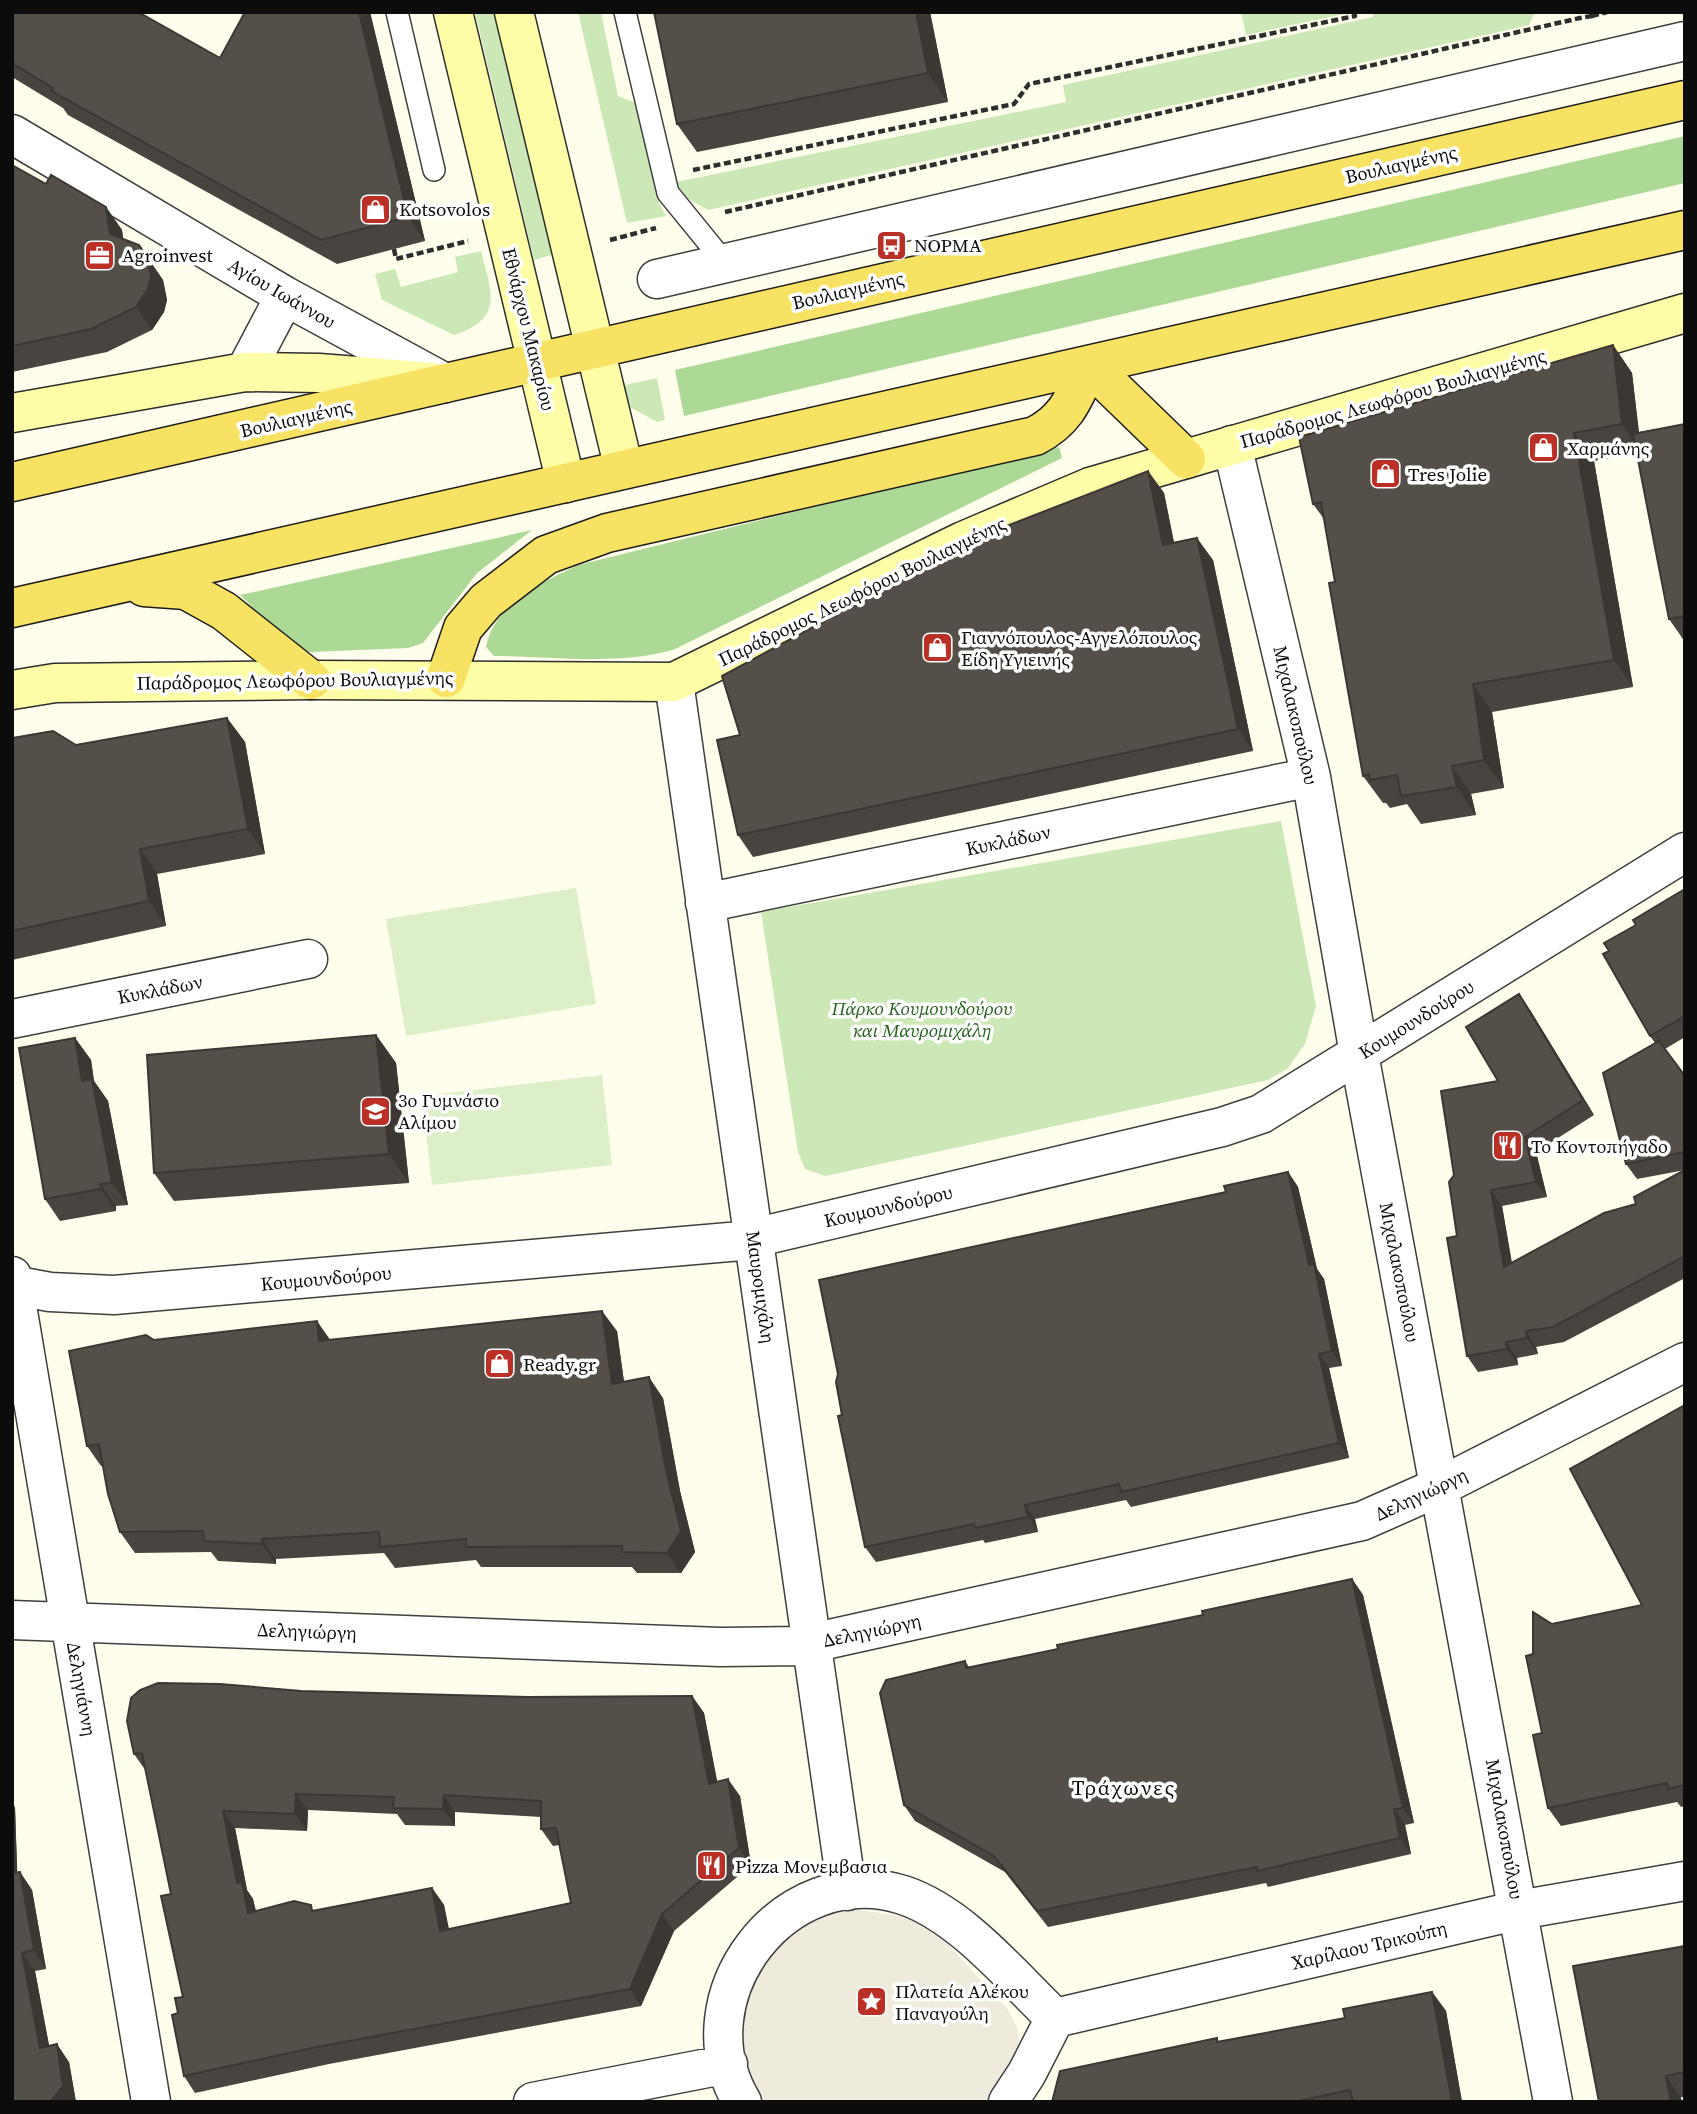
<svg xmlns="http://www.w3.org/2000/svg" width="1697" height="2114" font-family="'Source Serif 4',serif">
<rect width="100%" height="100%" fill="#fffdeb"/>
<path fill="#cbe8b6" d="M475 12H496L552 255 534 260Z
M578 12H601L618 96 636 103 660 205 666 216 627 223Z
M1241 12H1349V13L1246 35Z
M1373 12H1535L1529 25 708 210 688 199 671 183 1066 102 1063 85 1373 17Z
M481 251C491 291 505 319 454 335L382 300 375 274 395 269 401 287 458 272 455 257Z
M657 378 665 420 657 422 612 397 616 387Z
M1281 821 1316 1006 1305 1044 1287 1069 1268 1080 825 1176 805 1169 798 1152 761 912Z"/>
<path fill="#add996" d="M1685 136V183L684 416 675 370Z
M1059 447 1062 458 675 649C623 666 549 656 494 656L486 647C495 602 540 584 578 565Z
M532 530 477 573 423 643 408 648 311 652 296 650 240 595Z"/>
<path fill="#ddefc8" d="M576 888 596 1004 406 1036 386 919Z
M602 1075 612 1165 432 1185 422 1096Z"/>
<path fill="#eeebdc" d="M846 1908 900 1916 920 1922 946 1942 1009 2011 1017 2027 1020 2043 1016 2062 987 2102H753L738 2054 740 2013 761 1967 788 1935 826 1913Z"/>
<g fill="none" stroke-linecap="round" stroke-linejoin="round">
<defs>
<path id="lane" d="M397 12 434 170
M625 12 668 193 725 263"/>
<path id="street" d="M12 134 285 296 445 383
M657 279 1685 41
M245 372 285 296
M1232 445 1311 777 1359 1054 1553 2102
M674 682 847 1891
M705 903 1311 777
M12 1019 308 959
M12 1276 151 2102
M12 1285 50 1292 114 1295 741 1241 1222 1127 1261 1114 1685 852
M12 1620 720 1647 798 1646 1362 1521 1441 1486 1685 1362
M1055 2018 1519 1910 1685 1881
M533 2102 728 2064
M742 2102C679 1997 785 1858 903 1895 961 1914 1011 1976 1055 2018L1027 2073 1008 2102"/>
<path id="secondary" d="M453 12 566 483
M514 12 624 469
M12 413 245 372 319 373 433 382
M12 690 55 683 311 680 674 682 963 541 1090 487 1685 313"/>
<path id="primary" d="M12 482 1685 100
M144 587 186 590 224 611 311 680
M12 608 1685 230
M446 678 463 628 486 601 546 555 607 533 1035 436C1068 419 1074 397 1089 365L1186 459"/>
</defs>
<use href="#lane" stroke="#3f3f3f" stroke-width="24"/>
<use href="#street" stroke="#3f3f3f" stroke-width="41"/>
<use href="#secondary" stroke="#2e2e2e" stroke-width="41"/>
<use href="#primary" stroke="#1d1d1d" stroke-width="41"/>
<path stroke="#2e2e2e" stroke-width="4.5" stroke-dasharray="7 3.5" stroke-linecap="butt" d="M1592 16 1607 12
M693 170 1014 104 1029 84 1355 16 1354 12
M725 212 1580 18 1592 16 1591 12
M610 240 656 228
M394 249 396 259 468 241"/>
<use href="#lane" stroke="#fff" stroke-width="21"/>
<use href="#street" stroke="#fff" stroke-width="38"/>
<use href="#secondary" stroke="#fefda7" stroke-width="38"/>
<use href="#primary" stroke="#f7e263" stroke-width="38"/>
</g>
<path fill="#49443f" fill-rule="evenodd" d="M12 12 220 58 245 12H370L425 241 337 264 68 115 63 108 12 77Z
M930 12 948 102 697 152 677 124Z
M12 165 46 184 106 207 122 230 123 239 139 245 163 280 167 300 164 312 152 330 107 352 12 372Z
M1613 345 1632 373 1639 432 1685 424V642L1669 619 1637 453 1594 461 1633 687 1492 712 1504 788 1471 794 1476 815 1421 824 1407 804 1390 808 1386 803H1383L1363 776 1335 582 1324 519 1313 504Z
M1148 471 1164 493 1174 543 1213 560 1253 751 753 857 738 835 740 735Z
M227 718 245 742 265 854 157 874 166 926 12 960V738L76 745Z
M1685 889V1037L1665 1049 1685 1076V1170L1637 1179 1626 1164 1655 1043 1650 1036 1609 951 1636 925Z
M1530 1010 1594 1115 1536 1152 1547 1197 1502 1206 1512 1263 1636 1204 1685 1170V1278L1564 1342 1536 1347 1538 1354 1517 1358 1518 1365 1478 1372 1467 1356 1457 1236 1454 1175 1498 1081Z
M376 1035 396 1063 409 1183 174 1201 154 1173Z
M75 1038 91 1060 94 1081 108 1101 128 1205 116 1206V1211L60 1221 45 1199Z
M1288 1172 1298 1187 1317 1269 1324 1279 1342 1366 1329 1368 1349 1458 1131 1507 1126 1500 1035 1519 1038 1532 985 1543 983 1540 876 1562 865 1547 842 1415 1226 1192Z
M617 1331 624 1382 663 1398 680 1491 695 1552 681 1573H637L632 1567H481L476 1560 395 1568 384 1553 276 1559V1564L218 1561 211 1552 135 1553 120 1532 103 1466H101L87 1446 154 1340 330 1339Z
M1685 1405V1806L1681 1807 1677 1802 1561 1826 1548 1808 1542 1733 1533 1654 1552 1624 1642 1605Z
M1352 1579 1363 1595 1414 1823 1405 1825 1411 1854 1268 1887 1266 1883 1048 1927 1005 1872 915 1821 904 1805 965 1661 969 1667 1058 1649 1203 1615Z
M301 1691 528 1697 692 1696 704 1713 717 1782 740 1796 751 1865 674 1931 641 2006 329 2064 195 2093 184 2076 178 2013 183 1997 171 1894 146 1771 134 1754ZM308 1810 397 1814 405 1825 455 1826V1812L541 1817V1829L553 1846 559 1845 571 1903 449 1929 444 1905 432 1888 314 1911H256L253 1899 247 1890 235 1828 307 1831Z
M15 1807 17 1872H20L32 1890 46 1969 35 1971 49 2046 69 2062 76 2102H12Z
M1685 1946V2097L1599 2102Z
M1432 1992 1446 2011 1462 2102H1052L1217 2038 1219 2042 1345 2018Z"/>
<path fill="#3c3733" d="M359 12H370L425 241 408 217Z
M916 12H930L948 102 928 73Z
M106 207 122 230 126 257 110 234Z
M147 257 163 280 167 300 164 312 152 330 136 307Z
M1613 345 1632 373 1641 452 1622 424Z
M1574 433 1594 461 1633 687 1614 660Z
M1148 471 1164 493 1179 567 1163 545Z
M1197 538 1213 560 1253 751 1238 729Z
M1473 684 1492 712 1504 788 1484 760Z
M227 718 245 742 265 854 248 829Z
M1452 766 1471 794 1476 815 1457 787Z
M140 849 157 874 166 926 149 901Z
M1519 994 1530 1010 1594 1115 1583 1100Z
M376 1035 396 1063 409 1183 389 1154Z
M75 1038 91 1060 94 1081 108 1101 128 1205 112 1183 82 1081Z
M1525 1137 1536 1152 1547 1197 1536 1182Z
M1288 1172 1298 1187 1317 1269 1324 1279 1342 1366 1332 1351 1309 1265Z
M100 1184 116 1206V1211L101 1189Z
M1491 1190 1502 1206 1515 1282 1504 1267Z
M602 1311 617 1331 627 1404 612 1384Z
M317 1321 331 1341H319Z
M1526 1331 1536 1347 1538 1354 1527 1338Z
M1506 1342 1517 1358 1518 1365 1507 1349Z
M1319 1354 1329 1368 1349 1458 1339 1443Z
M649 1377 663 1398 680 1491 695 1552 681 1573 667 1553 666 1470Z
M1025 1505 1035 1519 1038 1532 1028 1517Z
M262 1539 276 1559V1564L262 1544Z
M1352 1579 1363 1595 1414 1823 1403 1808Z
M692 1696 704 1713 721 1801 709 1784Z
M728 1779 740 1796 751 1865 739 1848Z
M296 1794 308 1810 307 1831 295 1814Z
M444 1795 455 1812V1826L443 1809Z
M12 1803 15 1807 18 1893 12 1885Z
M1394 1809 1405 1825 1411 1854 1400 1838Z
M223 1811 235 1828 247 1890 253 1899 260 1930 248 1913 237 1883Z
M20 1872 32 1890 46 1969 34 1950Z
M432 1888 444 1905 452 1947 440 1931Z
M662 1914 674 1931 641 2006 630 1989Z
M22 1953 35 1971 53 2066 40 2048Z
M1432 1992 1446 2011 1462 2102H1452Z
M57 2044 69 2062 76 2102H51V2101Z
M1666 2076 1681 2098 1682 2102H1671Z"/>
<path fill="#554f49" stroke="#3c3733" stroke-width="2" fill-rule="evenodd" d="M12 12H138L220 58 245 12H359L408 217 321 240 51 91 53 88 12 63Z
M654 12H916L928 73 677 124Z
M12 165 46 184 51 175 106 207 110 234 139 245 147 257 151 277 148 289 136 307 91 329 12 346Z
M1613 345 1622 424 1574 433 1614 660 1473 684 1484 760 1452 766 1457 787 1401 796 1397 775 1370 780 1369 774 1363 776 1329 583 1335 582 1321 502 1313 504 1299 437Z
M1685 424V616L1669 619 1633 434Z
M1148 471 1163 545 1197 538 1238 729 738 835 717 740 740 735 722 676 986 534Z
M227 718 248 829 140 849 149 901 12 931V738L53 731 76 745Z
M1685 889V1016L1650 1036 1603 954 1609 951 1604 943 1636 925 1633 920Z
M1519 994 1583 1100 1525 1137 1536 1182 1491 1190 1504 1267 1604 1213 1636 1204 1634 1197 1685 1170V1256L1553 1327 1526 1331 1527 1338 1506 1342 1507 1349 1467 1356 1447 1238 1457 1236 1449 1182 1454 1175 1441 1091 1498 1081 1466 1027Z
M376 1035 389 1154 154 1173 147 1055Z
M75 1038 82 1081 92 1079 112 1183 100 1184 101 1189 45 1199 19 1048Z
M1659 1041 1685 1076V1152L1626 1164 1603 1073Z
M1288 1172 1309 1265 1314 1264 1332 1351 1319 1354 1339 1443 1121 1492 1119 1484 1025 1505 1028 1517 975 1528 974 1524 865 1547 838 1416 842 1415 836 1382 838 1374 819 1280 1226 1192 1224 1186Z
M602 1311 612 1384 649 1377 666 1470 681 1531 667 1553 622 1552V1546L466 1547V1539L380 1547 379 1532 262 1539V1544L204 1541 203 1531 120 1532 108 1494 99 1444 87 1446 69 1351 146 1335 154 1340 317 1321 319 1341Z
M1685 1405V1785L1668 1789 1667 1783 1548 1808 1533 1735 1542 1733 1526 1656 1533 1654V1612L1552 1624 1642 1605 1570 1469Z
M1352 1579 1403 1808 1394 1809 1400 1838 1257 1871V1867L1037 1911 994 1856 904 1805 880 1693 886 1680 965 1661 966 1668 1058 1649 1057 1645 1203 1615 1202 1611Z
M158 1683 220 1684 301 1691 528 1697 692 1696 709 1784 728 1779 739 1848 662 1914 630 1989 317 2047 184 2076 172 2015 178 2013 175 1998 183 1997 161 1896 171 1894 142 1753 134 1754 127 1721 131 1698 140 1690ZM296 1794 394 1797 393 1808 443 1809 444 1795 541 1801V1829L556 1828 571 1903 440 1931 432 1888 312 1911 311 1905 294 1901 248 1913 242 1882 237 1883 223 1811 295 1814Z
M20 1872 34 1950 22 1953 40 2048 57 2044 63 2086 51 2101 46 2102H12V1873Z
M1685 1946V2072L1666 2076 1671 2102H1599L1573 1966Z
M1432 1992 1452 2102H1353L1350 2090 1294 2102H1052L1060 2071 1217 2038V2042L1345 2018 1343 2009Z"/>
<defs>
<symbol id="shop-square" viewBox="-11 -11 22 22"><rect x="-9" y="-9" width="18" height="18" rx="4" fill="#ba2f26" stroke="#fff"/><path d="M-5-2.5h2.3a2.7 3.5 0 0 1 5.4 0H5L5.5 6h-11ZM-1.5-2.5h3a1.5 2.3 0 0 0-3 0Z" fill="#fff"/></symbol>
<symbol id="bus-square" viewBox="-11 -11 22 22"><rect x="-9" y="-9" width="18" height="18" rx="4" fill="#ba2f26" stroke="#fff"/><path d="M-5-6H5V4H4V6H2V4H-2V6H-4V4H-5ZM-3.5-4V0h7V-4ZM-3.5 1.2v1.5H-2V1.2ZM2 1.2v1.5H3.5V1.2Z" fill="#fff"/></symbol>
<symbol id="office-square" viewBox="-11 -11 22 22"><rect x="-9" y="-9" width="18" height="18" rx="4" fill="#ba2f26" stroke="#fff"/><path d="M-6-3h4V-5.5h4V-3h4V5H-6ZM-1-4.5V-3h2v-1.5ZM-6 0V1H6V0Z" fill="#fff"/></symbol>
<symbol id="school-square" viewBox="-11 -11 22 22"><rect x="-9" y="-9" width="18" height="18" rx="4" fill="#ba2f26" stroke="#fff"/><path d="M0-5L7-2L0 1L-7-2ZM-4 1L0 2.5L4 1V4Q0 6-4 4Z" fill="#fff"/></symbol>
<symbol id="restaurant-square" viewBox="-11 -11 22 22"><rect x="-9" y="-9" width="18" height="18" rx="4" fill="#ba2f26" stroke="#fff"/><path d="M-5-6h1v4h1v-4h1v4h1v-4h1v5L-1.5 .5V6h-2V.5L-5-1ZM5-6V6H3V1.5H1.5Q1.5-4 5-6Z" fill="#fff"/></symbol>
<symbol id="sight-square" viewBox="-11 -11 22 22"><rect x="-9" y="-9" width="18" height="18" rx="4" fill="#ba2f26" stroke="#fff"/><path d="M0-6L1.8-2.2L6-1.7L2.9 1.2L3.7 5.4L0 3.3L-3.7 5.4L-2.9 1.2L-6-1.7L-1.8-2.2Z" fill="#fff"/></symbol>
</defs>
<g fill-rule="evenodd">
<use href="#shop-square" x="358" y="192" width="35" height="35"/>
<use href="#bus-square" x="874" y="228" width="35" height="35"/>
<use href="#office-square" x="82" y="238" width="35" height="35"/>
<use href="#shop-square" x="1526" y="430" width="35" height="35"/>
<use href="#shop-square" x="1368" y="456" width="35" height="35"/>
<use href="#shop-square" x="920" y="630" width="35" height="35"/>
<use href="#school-square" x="358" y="1094" width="35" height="35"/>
<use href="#restaurant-square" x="1490" y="1128" width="35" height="35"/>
<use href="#shop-square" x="482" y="1346" width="35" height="35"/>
<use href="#restaurant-square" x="694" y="1848" width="35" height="35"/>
<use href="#sight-square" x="854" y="1984" width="35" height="35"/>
</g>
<g text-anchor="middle" stroke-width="7" stroke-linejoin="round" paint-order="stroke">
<g font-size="19" fill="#0c0c0c" stroke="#fff">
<text transform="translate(1401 164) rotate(-13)" y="7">Βουλιαγμένης</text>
<text transform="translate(848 290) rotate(-13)" y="7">Βουλιαγμένης</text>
<text transform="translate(282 293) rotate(30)" y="7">Αγίου Ιωάννου</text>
<text transform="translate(529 329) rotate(76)" y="7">Εθνάρχου Μακαρίου</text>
<text transform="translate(1393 398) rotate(-16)" y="7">Παράδρομος Λεωφόρου Βουλιαγμένης</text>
<text transform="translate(296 418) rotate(-13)" y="7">Βουλιαγμένης</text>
<text transform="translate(862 591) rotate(-26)" y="7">Παράδρομος Λεωφόρου Βουλιαγμένης</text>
<text transform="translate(295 680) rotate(-1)" y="7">Παράδρομος Λεωφόρου Βουλιαγμένης</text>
<text transform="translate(1296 715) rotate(77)" y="7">Μιχαλακοπούλου</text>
<text transform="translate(1008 840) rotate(-12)" y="7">Κυκλάδων</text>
<text transform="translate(160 989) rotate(-11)" y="7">Κυκλάδων</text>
<text transform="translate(1416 1019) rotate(-32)" y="7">Κουμουνδούρου</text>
<text transform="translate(888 1206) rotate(-13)" y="7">Κουμουνδούρου</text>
<text transform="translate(1400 1272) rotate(79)" y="7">Μιχαλακοπούλου</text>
<text transform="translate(326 1278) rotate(-5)" y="7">Κουμουνδούρου</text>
<text transform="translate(761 1287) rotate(82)" y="7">Μαυρομιχάλη</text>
<text transform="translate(1421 1494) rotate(-25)" y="7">Δεληγιώργη</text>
<text transform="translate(872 1630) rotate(-12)" y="7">Δεληγιώργη</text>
<text transform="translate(307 1631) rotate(2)" y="7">Δεληγιώργη</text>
<text transform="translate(82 1689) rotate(80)" y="7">Δεληγιάννη</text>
<text transform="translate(1505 1829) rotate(80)" y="7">Μιχαλακοπούλου</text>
<text transform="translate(1369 1945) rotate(-13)" y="7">Χαρίλαου Τρικούπη</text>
</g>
<g font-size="19" fill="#0c0c0c" stroke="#fff" text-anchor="start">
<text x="399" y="216">Kotsovolos</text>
<text x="914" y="252">ΝΟΡΜΑ</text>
<text x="122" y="262">Agroinvest</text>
<text x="1567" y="455">Χαρμάνης</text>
<text x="1408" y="481">Tres Jolie</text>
<text x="961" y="644">Γιαννόπουλος-Αγγελόπουλος<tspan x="961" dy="22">Είδη Υγιεινής</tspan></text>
<text x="398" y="1107">3ο Γυμνάσιο<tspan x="398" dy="22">Αλίμου</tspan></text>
<text x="1531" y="1153">Το Κοντοπήγαδο</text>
<text x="523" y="1371">Ready.gr</text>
<text x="735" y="1873">Pizza Μονεμβασια</text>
<text x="895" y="1998">Πλατεία Αλέκου<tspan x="895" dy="22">Παναγούλη</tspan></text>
</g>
<g font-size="19" font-style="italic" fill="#25631e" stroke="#fff">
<text x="922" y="1015">Πάρκο Κουμουνδούρου<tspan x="922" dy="22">και Μαυρομιχάλη</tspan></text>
</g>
<g font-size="21" letter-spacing="2" fill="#0c0c0c" stroke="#fff">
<text x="1124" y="1795">Τράχωνες</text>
</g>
</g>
<rect width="1697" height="2114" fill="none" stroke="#0c0c0c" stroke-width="28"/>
</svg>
